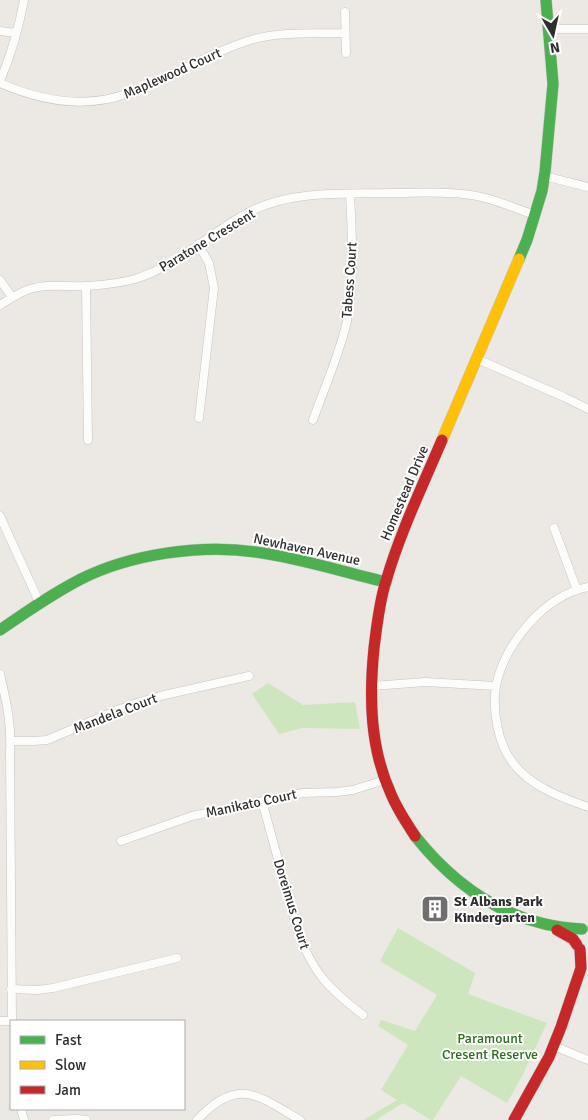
<svg xmlns="http://www.w3.org/2000/svg" width="588" height="1120" font-family="Signika,sans-serif">
<rect width="100%" height="100%" fill="#ece8e4"/>
<path fill="#cee6be" d="M268 683 303 705 355 702 360 729 302 728 279 734 252 694Z
M398 928 475 973 468 994 547 1023 522 1076 507 1103 461 1076 433 1120H431L403 1103 376 1120H363L397 1100 381 1090 408 1045 378 1026 381 1020 415 1031 437 995 380 961Z"/>
<g fill="none" stroke-linecap="round" stroke-linejoin="round">
<defs>
<path id="street" d="M345 12 346 53
M548 29H588
M0 31 16 33
M0 81C11 55 19 27 24 0
M0 83C41 101 86 109 129 93 172 78 210 52 254 39 283 31 316 34 345 33
M544 176 588 187
M198 244 209 263 214 288 199 418
M0 280 12 297
M86 286 88 440
M0 305C8 300 17 294 27 290 46 283 67 287 87 286 103 285 120 283 135 279 178 266 211 232 249 212 292 190 344 194 391 193 414 193 439 191 463 194 488 196 511 207 535 215
M477 359 564 397 588 409
M313 420C324 389 340 353 347 321 355 280 352 236 350 194
M0 516 40 604
M554 528 577 590
M588 587C544 596 505 643 496 686 492 710 498 744 513 763 530 786 562 798 588 807
M0 674C6 700 12 725 10 752L12 1021
M372 686 425 682 496 686
M10 741H33L47 740 120 709 140 702 160 696 249 676
M262 801 297 929C312 972 328 988 363 1015
M121 841 192 816 303 793 337 792 353 790 385 780
M11 989 37 990 53 988 177 958
M0 1021H11
M554 1046 588 1060
M21 1109 24 1120
M53 1120 76 1119 86 1120
M197 1120C238 1076 257 1095 300 1120"/>
<path id="fast" d="M519 259 527 240 542 191 545 172 553 84 546 0
M0 630C26 612 52 594 81 579 131 554 200 544 256 552 300 558 343 572 386 582
M415 836C458 890 512 926 582 929"/>
<path id="slow" d="M442 440 519 259"/>
<path id="jam" d="M415 836C406 822 397 809 391 794 370 748 369 698 374 648 377 625 379 603 386 581 400 533 422 487 442 440
M557 930 573 939 577 945
M514 1120 549 1057 561 1027 581 968 580 949"/>
</defs>
<use href="#street" stroke="#c5c4c5" stroke-width="9"/>
<use href="#fast" stroke="#c5c4c5" stroke-width="12"/>
<use href="#slow" stroke="#c5c4c5" stroke-width="12"/>
<use href="#jam" stroke="#c5c4c5" stroke-width="12"/>
<use href="#street" stroke="#fcfcfb" stroke-width="8"/>
<use href="#fast" stroke="#4caf50" stroke-width="11"/>
<use href="#slow" stroke="#ffc107" stroke-width="11"/>
<use href="#jam" stroke="#c62828" stroke-width="11"/>
</g>
<defs>
<symbol id="building-square" viewBox="-11 -11 22 22"><rect x="-9" y="-9" width="18" height="18" rx="4" fill="#706f6e" stroke="#fff"/><path d="M-4-6H4V6H1V3H-1V6H-4ZM-2.5-4.3h1.7v1.8h-1.7ZM.8-4.3h1.7v1.8H.8ZM-2.5-1h1.7V.8h-1.7ZM.8-1h1.7V.8H.8Z" fill="#fff"/></symbol>
</defs>
<g fill-rule="evenodd">
<use href="#building-square" x="419" y="893" width="32" height="32"/>
</g>
<g text-anchor="middle" stroke-width="4" stroke-linejoin="round" paint-order="stroke">
<g font-size="14" fill="#2e2e2e" stroke="#fff">
<text transform="translate(172 73) rotate(-24)" y="5">Maplewood Court</text>
<text transform="translate(207 240) rotate(-31)" y="5">Paratone Crescent</text>
<text transform="translate(349 280) rotate(-86)" y="5">Tabess Court</text>
<text transform="translate(404 493) rotate(-67)" y="5">Homestead Drive</text>
<text transform="translate(307 549) rotate(12)" y="5">Newhaven Avenue</text>
<text transform="translate(115 713) rotate(-21)" y="5">Mandela Court</text>
<text transform="translate(251 803) rotate(-12)" y="5">Manikato Court</text>
<text transform="translate(292 904) rotate(73)" y="5">Doreimus Court</text>
</g>
<g font-size="14" font-weight="bold" fill="#2e2e2e" stroke="#fff" text-anchor="start">
<text x="454" y="906">St Albans Park<tspan x="454" dy="16">Kindergarten</tspan></text>
</g>
<g font-size="14" fill="#2c6e1b" stroke="#fff">
<text x="490" y="1043">Paramount<tspan x="490" dy="16">Cresent Reserve</tspan></text>
</g>
</g>
<rect x="10" y="1020" width="175" height="90" fill="#ffffff" stroke="#ababab"/>
<rect x="20" y="1036" width="25" height="8" fill="#4caf50" stroke="#ababab"/>
<text x="55" y="1045" font-size="15" fill="#2e2e2e">Fast</text>
<rect x="20" y="1061" width="25" height="8" fill="#ffc107" stroke="#ababab"/>
<text x="55" y="1070" font-size="15" fill="#2e2e2e">Slow</text>
<rect x="20" y="1086" width="25" height="8" fill="#c62828" stroke="#ababab"/>
<text x="55" y="1095" font-size="15" fill="#2e2e2e">Jam</text>
<g transform="translate(553 35) rotate(171)" stroke="#ffffff" stroke-width="4" paint-order="stroke">
<path d="M0-4L9 19L0 12L-9 19Z" fill="#2e2e2e"/>
<text y="-8" font-size="14" font-weight="bold" text-anchor="middle" fill="#2e2e2e">N</text>
</g>
</svg>
